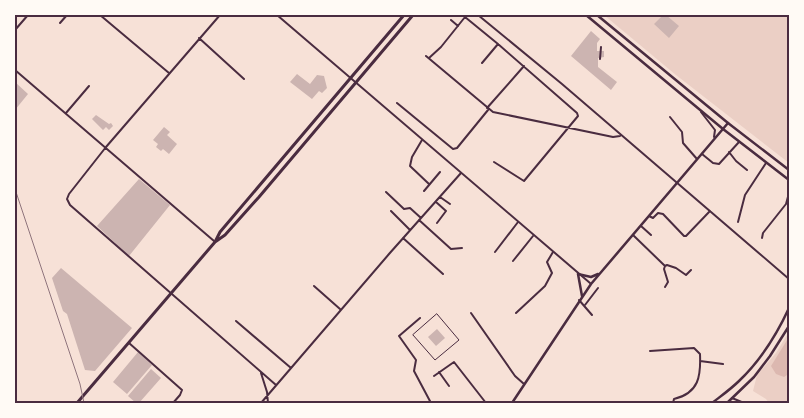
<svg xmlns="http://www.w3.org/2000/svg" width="804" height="418" font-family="Literata,serif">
<rect width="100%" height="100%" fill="#f7e1d7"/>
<path fill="#ebcfc5" d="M604 15H789V163L676 75Z
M789 332V403H769L766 399 753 391 757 375 776 353Z"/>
<path fill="#dcb8b0" d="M789 337V363L787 375 784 377 776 374 771 366Z"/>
<path fill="#ccb4b1" d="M663 15H666L679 26 669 38 654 24Z
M591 31 600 39 597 43V51H604V57L598 58V67L617 82 611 90 571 56Z
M297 74 310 84 317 75 324 76 327 88 322 93 319 91 312 99 290 82Z
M15 82 28 94 15 110V95L17 93 15 91Z
M96 115 109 124 111 123 113 126 109 130 106 127 103 130 92 119Z
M164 127 170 132 167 135 177 144 169 154 163 149 161 151 156 147 158 144 153 140Z
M139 179 170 205 129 256 97 226Z
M61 268 132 328 95 371 85 370 67 314 63 311 52 278Z
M437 329 445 338 436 346 428 337Z
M138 352 152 365 127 394 113 382Z
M151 369 161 378 139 403H136L128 396Z"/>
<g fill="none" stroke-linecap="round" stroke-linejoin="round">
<path stroke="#4a2c40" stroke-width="1" d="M437 314 459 340 435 360 413 335Z"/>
<path stroke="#4a2c40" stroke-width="2" d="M100 15 169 73
M220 15 106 147 69 194 67 199 70 205 276 385
M478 15 562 84 789 279
M451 20 458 26
M60 23 67 15
M199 38 244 79
M426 56 493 112 613 137 620 136
M429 58 441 47 465 17 498 44 482 63
M600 59 601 47
M15 70 214 241
M397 103 453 149 457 148 488 110
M487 108 524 66
M66 113 89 86
M670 117 682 132 683 143 697 159
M422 140 412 157 410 166 429 184
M729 152 736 161 747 170
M702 154 713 163 719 164 739 142
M494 162 524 181 578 116 577 113 498 44
M424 191 440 172
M386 192 404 209 410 208 421 218
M440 197 450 204
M436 202 446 211 437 223
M391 211 410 230
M649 216 653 218 658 213 663 214 684 236H686L710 211
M419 220 451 249 462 248
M738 222 745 195 766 163
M641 226 651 235
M633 235 665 266 667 265 676 268 686 275 691 270
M403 238 443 274
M762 238 763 233 786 204 789 193
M495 252 518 222
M513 261 533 236
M314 286 340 309
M665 287 668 282 664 269 665 266
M579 300 592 315
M585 305 598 288
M471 313 515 376 524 384
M516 313 545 286 552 273 547 262 553 252
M420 318 399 336 416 360 414 371 431 403
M236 321 291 368
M129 343 182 390 180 395 173 403
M650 351 694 348 700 354C701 376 699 393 674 399L673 403
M700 361 723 364
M439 372 449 386
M261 373 267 392 268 403
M434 376 454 362 486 403
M732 398 744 403
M261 403 389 254 461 173"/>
<path stroke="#4a2c40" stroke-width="2" d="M277 15 590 283
M15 30 28 15
M701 112 715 130 714 137"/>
<path stroke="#4a2c40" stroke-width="2.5" d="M578 274 582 296
M578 274 591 277 598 274
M512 403 591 284 728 123"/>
<path stroke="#4a2c40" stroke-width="2.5" d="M586 15 723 129 789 180
M597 15 728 123 789 170
M712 403C721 396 731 389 739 381 760 361 777 334 789 308
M727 403 754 377 770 356 789 326"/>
<path stroke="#4a2c40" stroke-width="3" d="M215 242 220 232 404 15
M77 403 215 242 225 235 259 197 413 15"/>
<path stroke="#8f747c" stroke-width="1" d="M15 189 80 384 84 403"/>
</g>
<rect width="804" height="418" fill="none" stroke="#fffaf5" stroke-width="32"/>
<rect x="16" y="16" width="772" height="386" fill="none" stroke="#4a2c40" stroke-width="2"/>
</svg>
